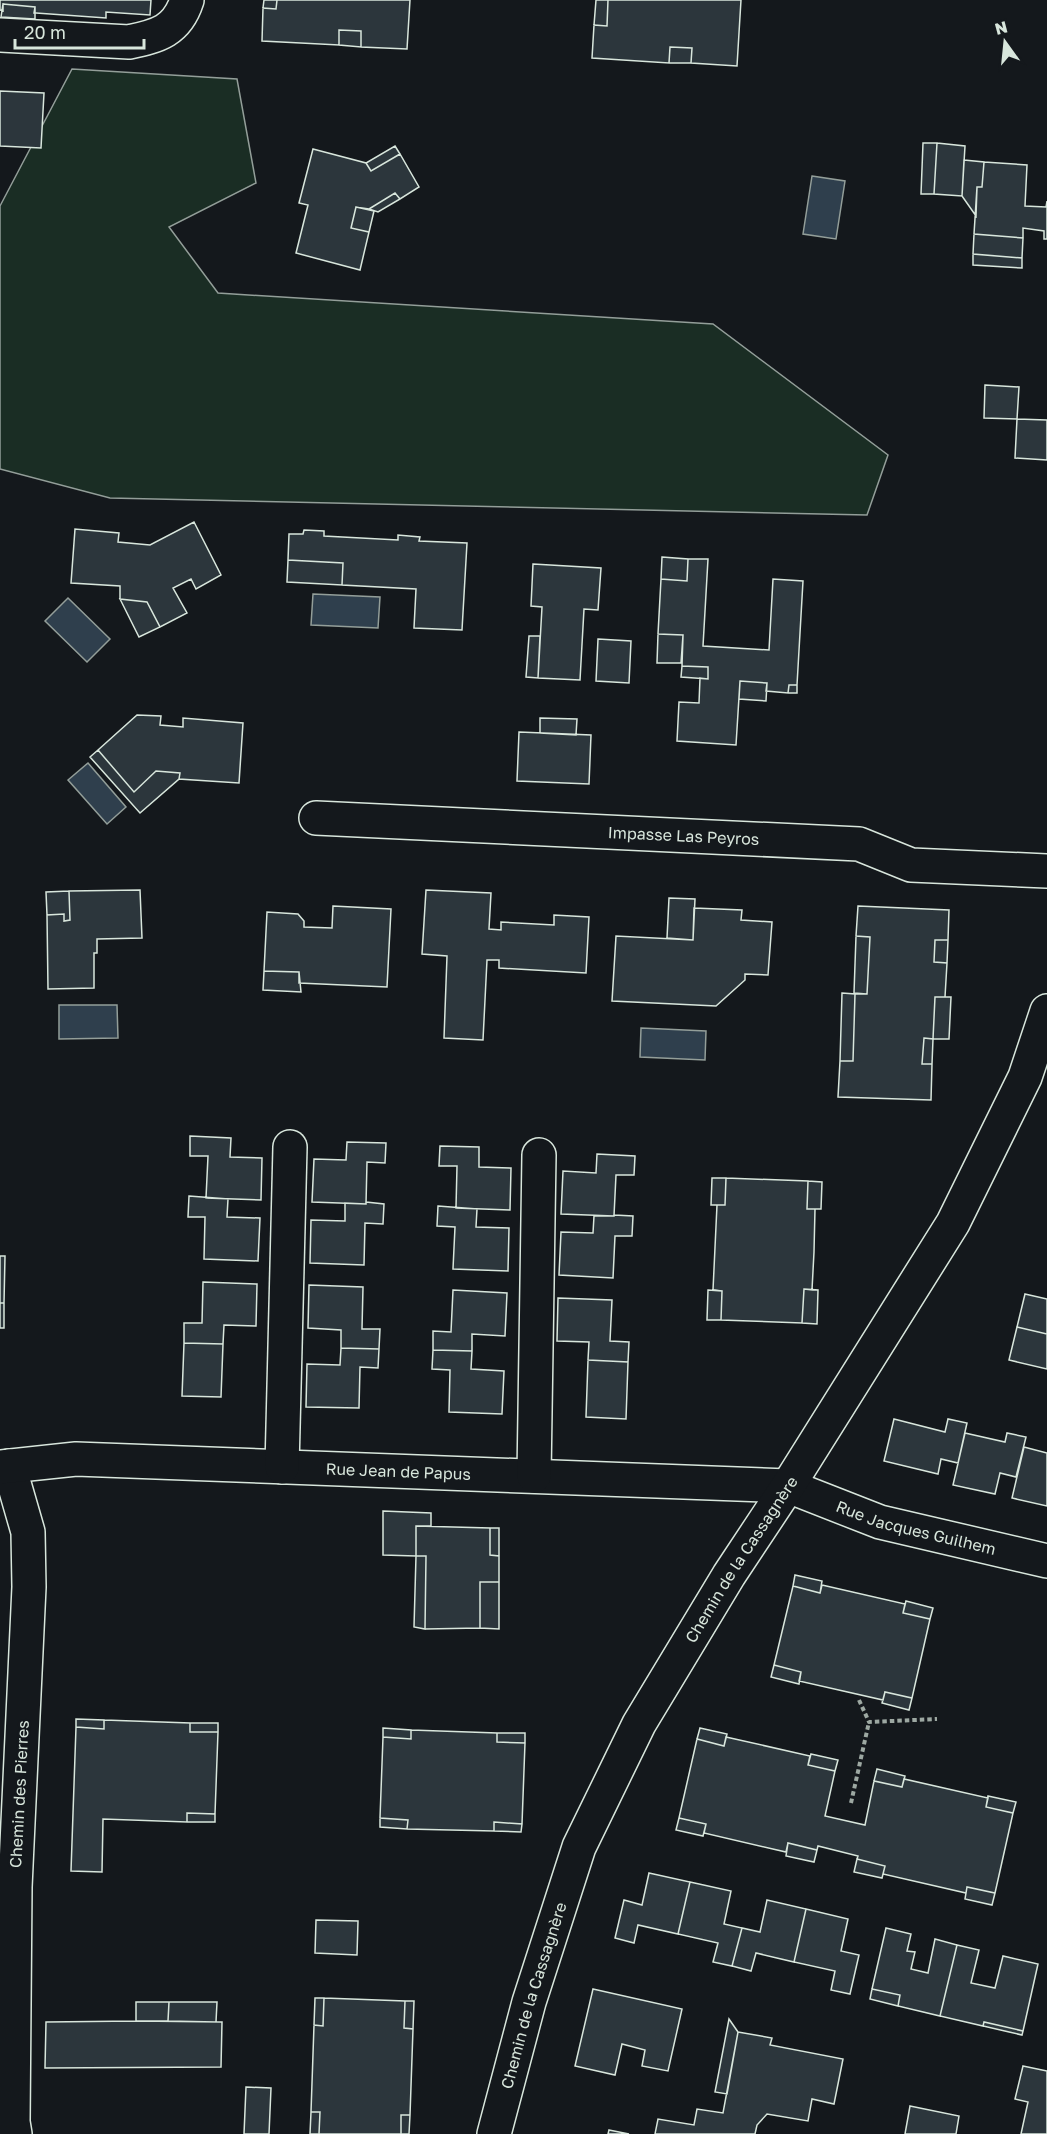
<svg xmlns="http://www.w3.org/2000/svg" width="1047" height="2134" font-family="'Golos Text',sans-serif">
<rect width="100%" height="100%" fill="#14181c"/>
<path fill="#1a2d24" stroke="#939e99" stroke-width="1.5" d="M72 69 237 79 256 183 169 227 218 293 713 324 888 455 867 515 110 498 0 469V206Z"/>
<path fill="#2f3f4d" stroke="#939e99" stroke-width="1.5" d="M812 176 845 181 836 239 803 234Z
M313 594 380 597 378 628 311 625Z
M68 598 110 639 87 662 45 621Z
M88 763 126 807 107 824 68 780Z
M59 1005H117L118 1038 59 1039Z
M641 1028 706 1031 705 1060 640 1057Z"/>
<path fill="#2c363c" stroke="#d8e6dc" stroke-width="1.5" d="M0 0H151L150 15 106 12V18L36 13H34L35 7 3 4V11L0 10Z
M264 0H277L276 9 263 8Z
M277 0H410L407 49 361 47V31L339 30V45L262 41 263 8 276 9Z
M596 0H608L607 26 594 25Z
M608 0H741L737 66 691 63 692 48 670 47 669 63 592 58 594 25 607 26Z
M3 4 35 7V19L1 17Z
M339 30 361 31V47L339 45Z
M670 47 692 48 691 63H669Z
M0 91 44 93 41 148 0 146Z
M923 143H937L934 194H921Z
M937 143 965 146 962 196 934 194Z
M395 146 400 154 371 171 366 163Z
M313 149 366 163 371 171 400 154 419 187 400 199 395 193 369 209 356 207 351 228 369 232 360 270 296 253 308 205 299 203Z
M964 160 984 162 982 187H977L976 216 962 196Z
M984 162 1027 165 1025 206 1046 207 1047 201V239H1044V231L1023 228V238L974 234 977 187H982Z
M395 193 400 199 378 212 369 209Z
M356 207 374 211 369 232 351 228Z
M974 234 1023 238 1022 258 973 254Z
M973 254 1022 258V268L973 265Z
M985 385 1019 387 1017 419 984 418Z
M1017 419 1047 420V460L1015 458Z
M194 522 221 575 196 589 191 579 173 588 187 613 160 627 147 602 120 599V586L71 583 75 529 119 533 118 542 150 545Z
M304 530 324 531V536L398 540V535L420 537 419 541 467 543 462 630 414 628 416 589 342 585 343 563 288 560 289 534H303Z
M662 557 688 559 687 581 661 579Z
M688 559H708L703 646 769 650 773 579 803 581 797 685H789L788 693 766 691 767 683 740 681 736 745 677 741 679 702 699 703 700 678 708 679V667L682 666 683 635 658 634 661 579 687 581Z
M288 560 343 563 342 585 287 582Z
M533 564 601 568 598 610 584 609 580 680 538 678 542 607 531 606Z
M120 599 147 602 160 627 139 637Z
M658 634 683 635 681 663H657Z
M529 636H540L538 678 526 677Z
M598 639 631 641 629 683 596 681Z
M682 666 708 667V679L681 677Z
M740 681 767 683 766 701 739 699Z
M789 685H797V693H788Z
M137 715 161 716 160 725 183 727V718L243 723 239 783 179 779 180 773 156 771 134 792 98 750Z
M540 718 577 719 576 735 540 733Z
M519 732 591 735 589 784 517 781Z
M98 750 134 792 156 771 180 773 179 779 140 813 90 757Z
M140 890 142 938 97 939V953H94V988L48 989 47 915 64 914V921L70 920 69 891Z
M426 890 491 893 489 929 501 930V922L554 925V915L589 917 586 973 499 968V960H487L483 1040 444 1038 447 956 422 954Z
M69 891 70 920 64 921V914L47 915 46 892Z
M669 898 695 899 693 940 667 938Z
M333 906 391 909 387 987 299 983V972L264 971 267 912 298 914 304 921V927L332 928Z
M858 906 949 910 948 940H935L934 962 947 963 945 997H935L933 1039 924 1038 922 1064H932L931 1100 838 1097 840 1061H853L855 994H867L870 937 856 936Z
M694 908 742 910 741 920 772 922 768 975 745 974V980L716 1006 612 1001 616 936 693 940Z
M856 936 870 937 867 994 854 993Z
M935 940H948L947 963 934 962Z
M264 971 299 972 301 992 263 990Z
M842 993 855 994 853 1061H840Z
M935 997H951L949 1039H933Z
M924 1038 933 1039 932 1064H922Z
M190 1136 231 1138 230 1157 262 1158 261 1200 206 1198 208 1156H190Z
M347 1142 386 1143 385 1163 367 1162 366 1204 312 1202 314 1159 346 1160Z
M440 1146 479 1147V1167L511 1168 510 1210 456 1208 457 1166H439Z
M597 1154 635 1156 634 1175H616L614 1216 561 1214 563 1171 596 1173Z
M712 1178H726L725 1205H711Z
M726 1178 808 1181 807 1209H815L814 1252 812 1290 804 1289 802 1323 721 1320 722 1291 713 1290 717 1205H725Z
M808 1181 822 1182 821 1209H807Z
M189 1196 228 1199 227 1217 260 1218 258 1261 204 1259 205 1217H188Z
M366 1202 384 1204 383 1224 365 1223 364 1265 310 1263 311 1220 345 1221V1203L366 1204Z
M438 1206 477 1209 476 1227 509 1228 508 1271 453 1269 455 1227 437 1226Z
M614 1215 633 1216 632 1236H615L613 1278 559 1275 561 1232 593 1233 594 1216H614Z
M0 1256H5L4 1303H0Z
M203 1282 257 1284 256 1326 224 1325 223 1344 184 1343V1323H202Z
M309 1285 363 1287 362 1329H380L379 1349 341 1348V1330L308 1328Z
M804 1289 818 1290 817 1324 802 1323Z
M453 1290 507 1293 505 1336 472 1334V1351L433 1350V1331L451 1332Z
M708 1290 722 1291 721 1320H707Z
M1025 1294 1047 1299V1334L1017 1327Z
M558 1298 612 1300 610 1341 629 1342 628 1362 588 1360 589 1342 557 1341Z
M0 1303H4V1328H0Z
M1017 1327 1047 1334V1369L1009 1360Z
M184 1343 223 1344 221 1397 182 1396Z
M341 1348 379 1349 378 1368 360 1367 359 1408 306 1407 307 1364 340 1365Z
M433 1350 472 1351 471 1369 504 1371 502 1414 449 1412 450 1370 432 1369Z
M588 1360 628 1362 626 1419 586 1417Z
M894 1419 945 1432 948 1419 967 1423 958 1463 941 1459 938 1474 884 1461Z
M965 1433 1005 1442 1007 1433 1026 1437 1016 1477 1000 1473 995 1494 953 1485Z
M1024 1447 1047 1453V1506L1012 1498Z
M383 1511 431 1513V1526H416V1556L383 1555Z
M416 1526 490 1528V1555L499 1556V1582H480V1628L425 1629 426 1556H416Z
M490 1528H499V1556L490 1555Z
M416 1556H426L425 1629 414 1627Z
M795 1575 822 1581 820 1593 793 1586Z
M480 1582H499V1629L480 1628Z
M822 1585 905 1604 903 1613 930 1619 912 1698 885 1692 883 1700 799 1681 801 1672 774 1665 793 1586 820 1593Z
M906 1601 933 1608 930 1619 903 1613Z
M774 1665 801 1672 799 1684 771 1677Z
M885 1692 912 1698 909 1710 882 1703Z
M76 1719 104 1720V1729L76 1727Z
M104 1720 190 1723V1732H218L215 1814 187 1813V1822L103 1819 102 1872 71 1871 76 1727 104 1729Z
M190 1723H218V1732H190Z
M383 1728 411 1730V1739L383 1737Z
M700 1728 727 1734 724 1746 697 1739Z
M411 1730 497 1733V1742L525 1743 522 1824 494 1822V1831L407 1829 408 1820 380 1818 383 1737 411 1739Z
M497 1733H525V1743L497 1742Z
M726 1737 810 1756 808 1765 835 1771 825 1816 865 1825 874 1781 902 1787 904 1779 988 1798 986 1807 1013 1813 995 1893 967 1887 966 1893 883 1874 885 1866 857 1859 858 1856 818 1846 817 1850 788 1843 786 1852 704 1833 706 1824 679 1818 697 1739 724 1746Z
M811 1754 838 1760 835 1771 808 1765Z
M877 1769 905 1776 902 1787 874 1781Z
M988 1796 1016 1802 1013 1813 986 1807Z
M187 1813 215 1814V1822H187Z
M380 1818 408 1820 407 1829 380 1827Z
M679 1818 706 1824 703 1836 676 1830Z
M494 1822 522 1824 521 1832 494 1831Z
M788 1843 817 1850 814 1862 786 1856Z
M857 1859 885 1866 882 1878 854 1872Z
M649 1873 690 1882 678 1934 638 1925 634 1943 615 1938 624 1900 642 1905Z
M690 1882 731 1891 724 1924 742 1928 732 1966 713 1962 718 1943 678 1934Z
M967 1887 995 1893 992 1905 965 1899Z
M767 1900 806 1909 794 1962 756 1953 751 1971 732 1966 742 1928 760 1932Z
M806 1909 848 1919 841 1951 859 1955 850 1994 831 1990 835 1971 794 1962Z
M316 1920 358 1921 357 1955 315 1953Z
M886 1928 911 1934 907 1951 915 1952 911 1969 928 1973 935 1939 957 1945 940 2016 898 2006 900 1995 872 1989Z
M957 1945 979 1950 971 1983 995 1988 1003 1956 1038 1964 1023 2031 984 2022 983 2026 940 2016Z
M593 1989 682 2009 668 2071 642 2066 645 2050 622 2044 615 2075 575 2066Z
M872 1989 900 1995 898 2006 870 1999Z
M315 1998H324L323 2026 314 2025Z
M324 1998 405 2001 404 2028 413 2029 410 2115H401V2134H319L320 2112H311L314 2025 323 2026Z
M405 2001H414L413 2029 404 2028Z
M136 2002H169L168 2021H136Z
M169 2002H217L216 2022 168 2021Z
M729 2019 738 2032 727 2094 715 2092Z
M136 2021 222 2022 221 2067 45 2068 46 2022Z
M984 2022 1023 2031 1022 2035 983 2026Z
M738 2032 772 2038 770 2045 843 2059 834 2104 812 2099 808 2121 767 2114 757 2125 755 2134H655L658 2119 694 2125 697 2109 723 2113Z
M1023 2066 1047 2071V2134H1021L1028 2102 1015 2099Z
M246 2087 271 2088 269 2134H244Z
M910 2106 959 2116 956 2134H905Z
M311 2112H320L319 2134H310Z
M401 2115H410L409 2134H401Z
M609 2130 629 2134H608Z"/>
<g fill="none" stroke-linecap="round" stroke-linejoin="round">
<defs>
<g id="street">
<path d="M0 35 129 42C158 36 177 31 187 0"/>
<path id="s1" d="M316 818 859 844 911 865 1047 871"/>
<path d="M9 1466 28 1532 29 1587 15 1887 13 2122 15 2134"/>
<path id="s2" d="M0 1467 76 1459 788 1486 880 1522 1047 1561"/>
<path d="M282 1467 290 1147"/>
<path d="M534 1476 539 1155"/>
<path id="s3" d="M494 2134 529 2002 579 1847 639 1724 729 1575 788 1486 953 1223 1025 1077 1047 1011"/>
</g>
</defs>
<use href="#street" stroke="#d8e6dc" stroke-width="36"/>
<path stroke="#9da8a2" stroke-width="4" stroke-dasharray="4.5 3" stroke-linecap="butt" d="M859 1700 869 1722 937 1719
M851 1803 869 1722"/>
<use href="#street" stroke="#14181c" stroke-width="33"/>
</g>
<g text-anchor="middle" stroke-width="4.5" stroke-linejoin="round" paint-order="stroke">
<g font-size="16" fill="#d8e6dc" stroke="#14181c">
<text dy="6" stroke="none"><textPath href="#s1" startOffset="368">Impasse Las Peyros</textPath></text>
<text dy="6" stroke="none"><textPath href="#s2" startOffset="399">Rue Jean de Papus</textPath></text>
<text dy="6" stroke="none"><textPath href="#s2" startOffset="924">Rue Jacques Guilhem</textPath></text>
<text dy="6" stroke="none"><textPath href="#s3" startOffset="630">Chemin de la Cassagnère</textPath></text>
<text transform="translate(19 1794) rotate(-87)" y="6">Chemin des Pierres</text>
<text dy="6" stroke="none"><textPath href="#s3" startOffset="144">Chemin de la Cassagnère</textPath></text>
</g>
</g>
<g transform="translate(1005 42) rotate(345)" stroke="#14181c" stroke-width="4.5" paint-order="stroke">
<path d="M0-4.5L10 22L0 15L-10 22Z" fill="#d8e6dc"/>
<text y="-9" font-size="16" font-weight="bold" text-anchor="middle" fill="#d8e6dc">N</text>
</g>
<path d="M15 39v9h129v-9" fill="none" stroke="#d8e6dc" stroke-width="3"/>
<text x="24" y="39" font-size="18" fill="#d8e6dc" stroke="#14181c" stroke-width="4.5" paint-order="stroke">20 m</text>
</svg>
